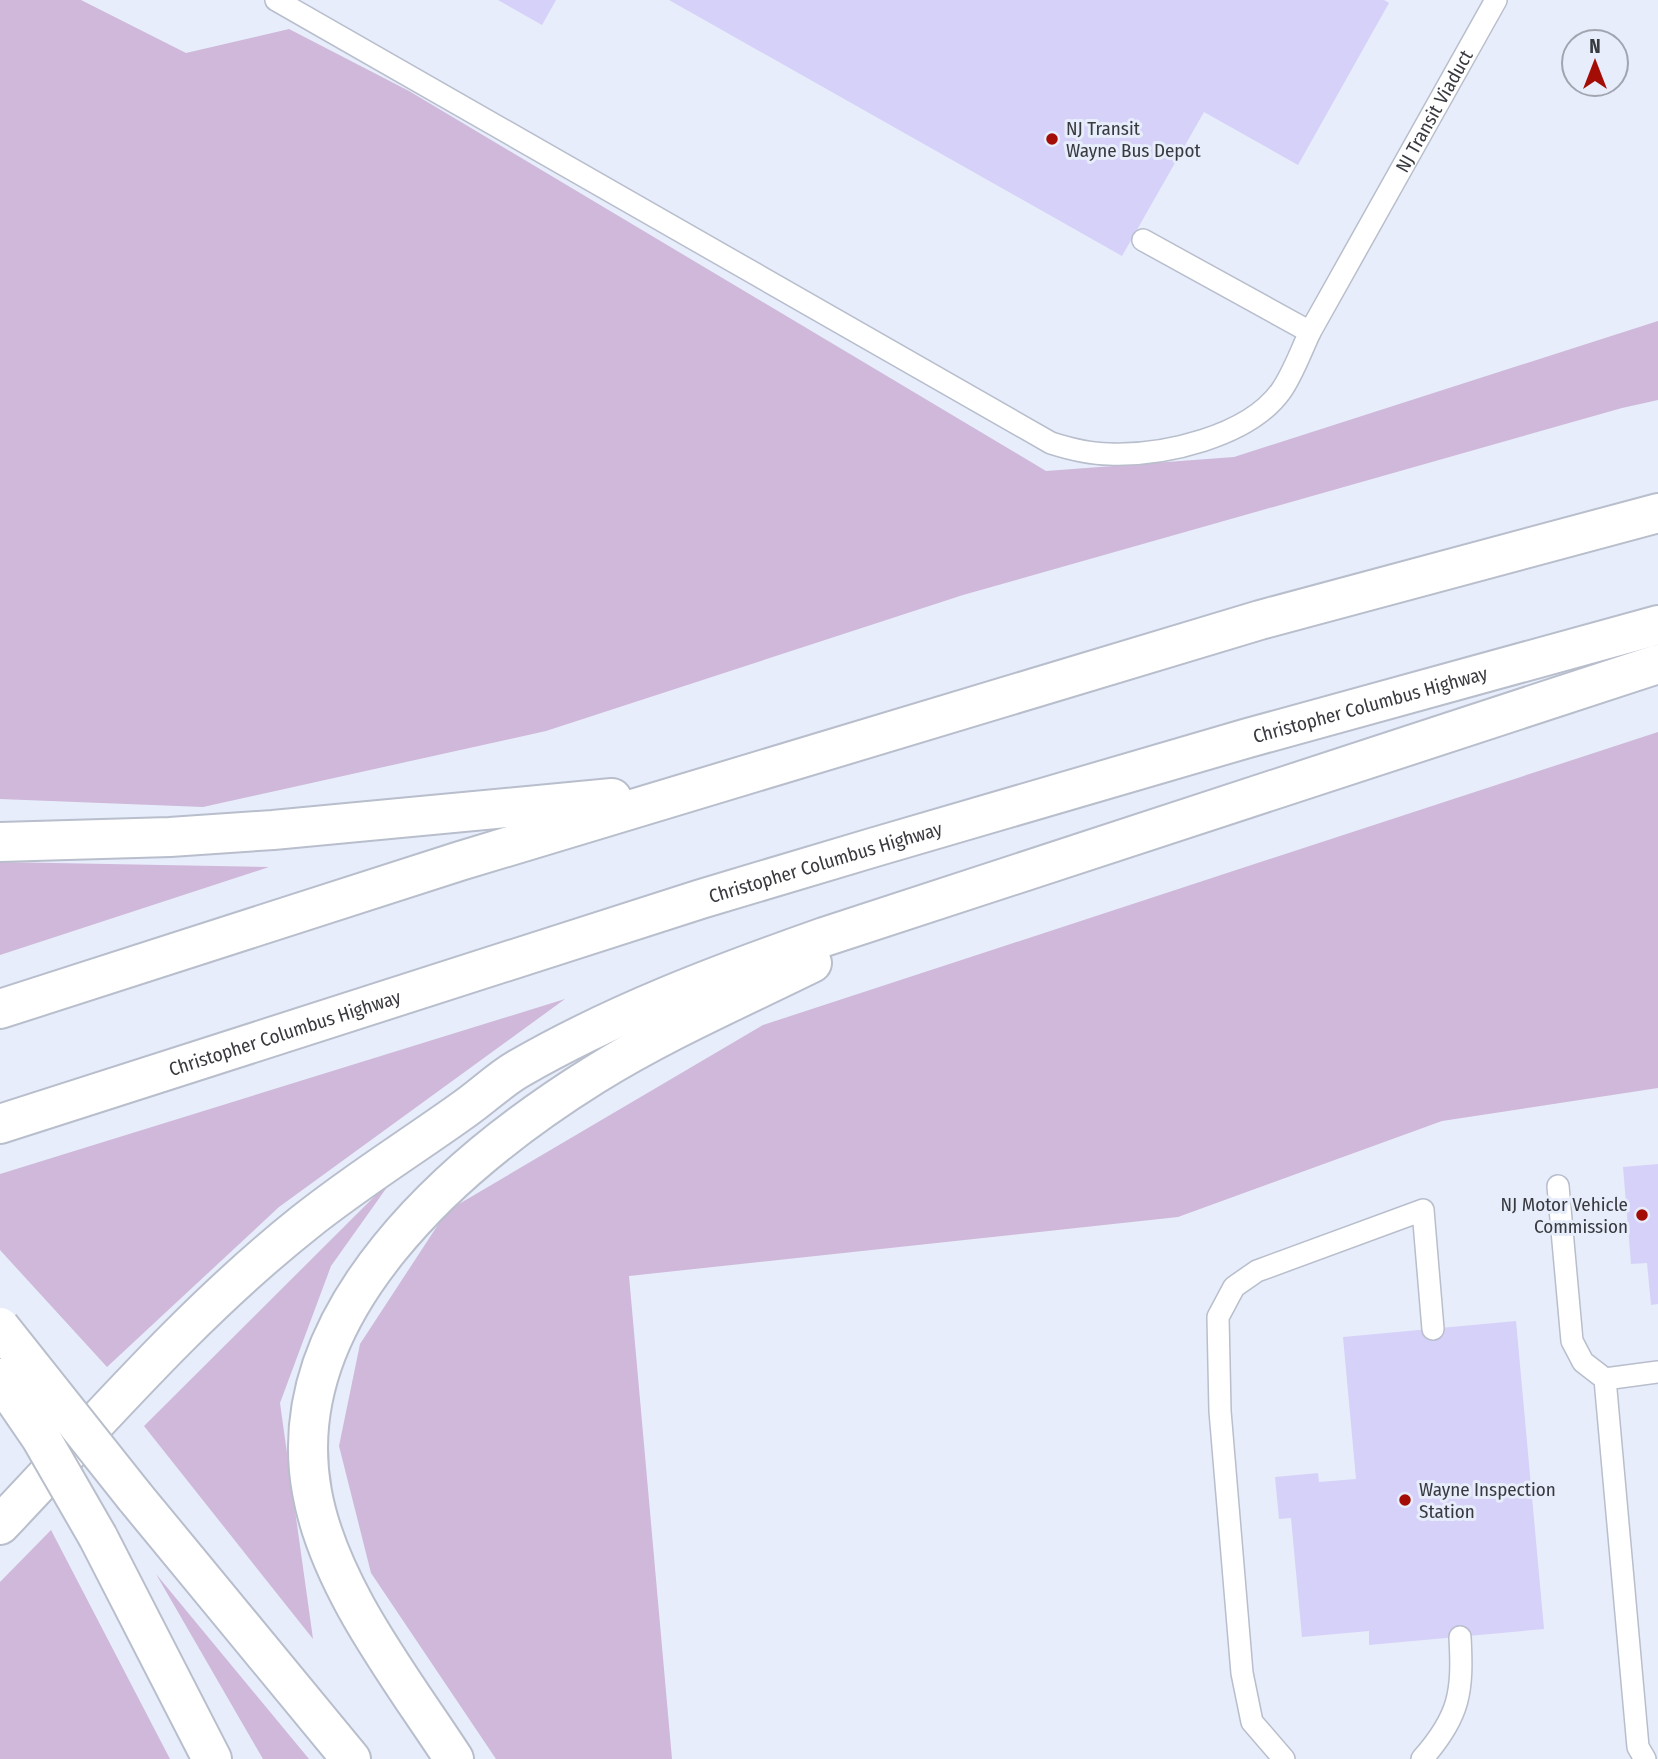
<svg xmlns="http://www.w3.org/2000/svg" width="1658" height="1759" font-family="'Fira Sans Condensed',sans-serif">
<rect width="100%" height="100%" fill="#e7edfb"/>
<path fill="#cfb8d9" d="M0 0H81L186 53 289 29 409 91 1046 471 1234 457 1658 321V400L1622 408 963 595 546 731 203 807 0 799Z
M1658 732V1088L1442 1121 1178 1217 629 1276 672 1759H496L371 1573 339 1446 360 1344 447 1211 763 1025Z
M0 862 269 867 0 955Z
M565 999 279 1207 107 1367 0 1250V1174Z
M395 1176 331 1266 280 1403 313 1639 144 1426Z
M51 1530 170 1759H0V1582Z
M156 1574 309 1759H263Z"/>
<path fill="#d6d1f8" d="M498 0H556L542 25Z
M669 0H1384L1389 3 1298 165 1204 112 1122 256Z
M1658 1164V1304L1651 1305 1647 1263 1631 1264 1623 1167Z
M1516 1321 1544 1629 1369 1645V1631L1302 1637 1291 1518 1279 1519 1275 1477 1318 1473 1319 1482 1356 1479 1343 1337Z"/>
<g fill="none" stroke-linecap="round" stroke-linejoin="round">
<defs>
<g id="service">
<path d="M276 0 1051 443C1070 449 1089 454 1109 454 1163 456 1248 437 1281 391 1293 374 1301 351 1310 332"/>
<path id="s1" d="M1143 240 1310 332 1496 0"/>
<path d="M1558 1186 1572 1341 1583 1362 1605 1379 1638 1747 1645 1759"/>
<path d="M1605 1379 1658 1372"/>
<path d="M1284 1759 1252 1722 1242 1673 1220 1411 1218 1317 1234 1287 1257 1271 1423 1210 1433 1329"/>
<path d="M1422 1759C1460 1716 1463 1692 1460 1637"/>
</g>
<path id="trunk" d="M135 1497 351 1759"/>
<g id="motorway">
<path d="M0 842 170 837 273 830 612 798"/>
<path d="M0 1009 460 861 1260 620 1658 513"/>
<path id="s2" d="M0 1124 701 899 875 847 1248 738 1658 625"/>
<path d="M0 1525C98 1422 192 1312 304 1223 355 1182 410 1148 463 1110 482 1097 499 1080 518 1069 615 1013 719 974 824 937L1658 664"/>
<path d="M98 1537 212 1759"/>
<path d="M454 1759C402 1679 329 1587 312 1492 279 1312 458 1160 594 1075 663 1032 739 999 812 963"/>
</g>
</defs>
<use href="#service" stroke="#b8becb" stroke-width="24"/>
<use href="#trunk" stroke="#b8becb" stroke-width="42"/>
<use href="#motorway" stroke="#b8becb" stroke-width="42"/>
<use href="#service" stroke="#fff" stroke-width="21"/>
<use href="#trunk" stroke="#fff" stroke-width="38"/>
<use href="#motorway" stroke="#fff" stroke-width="38"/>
<defs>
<path id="trunk-bridge" d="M0 1327 135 1497"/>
<path id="motorway-bridge" d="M0 1378 41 1438 98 1537"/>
</defs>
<use href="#trunk-bridge" stroke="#b8becb" stroke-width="42" stroke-linecap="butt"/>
<use href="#motorway-bridge" stroke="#b8becb" stroke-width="42" stroke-linecap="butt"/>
<use href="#trunk-bridge" stroke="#fff" stroke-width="38"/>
<use href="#motorway-bridge" stroke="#fff" stroke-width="38"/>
</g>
<g fill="#a30d06" stroke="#e7edfb" stroke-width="2.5">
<circle cx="1052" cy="139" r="7"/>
<circle cx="1642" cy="1215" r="7"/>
<circle cx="1405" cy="1500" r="7"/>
</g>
<g text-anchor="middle" stroke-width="6" stroke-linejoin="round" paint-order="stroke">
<g font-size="19" fill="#383a3f" stroke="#e7edfb">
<text dy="7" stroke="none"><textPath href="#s1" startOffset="444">NJ Transit Viaduct</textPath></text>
<text dy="7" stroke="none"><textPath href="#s2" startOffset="1433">Christopher Columbus Highway</textPath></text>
<text dy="7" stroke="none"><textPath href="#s2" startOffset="866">Christopher Columbus Highway</textPath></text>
<text dy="7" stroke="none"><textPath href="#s2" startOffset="299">Christopher Columbus Highway</textPath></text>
</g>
<g font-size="19" fill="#383a3f" stroke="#e7edfb" text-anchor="start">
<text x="1066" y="135">NJ Transit<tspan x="1066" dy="22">Wayne Bus Depot</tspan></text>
<text x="1628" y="1211" text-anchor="end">NJ Motor Vehicle<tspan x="1628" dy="22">Commission</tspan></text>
<text x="1419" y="1496">Wayne Inspection<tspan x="1419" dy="22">Station</tspan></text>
</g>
</g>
<g transform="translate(1595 63)"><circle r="33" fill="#e7edfb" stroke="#a1a5b0" stroke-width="2"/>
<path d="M0-5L12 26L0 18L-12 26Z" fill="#a30d06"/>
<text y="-10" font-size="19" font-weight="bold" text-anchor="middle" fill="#383a3f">N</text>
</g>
</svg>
